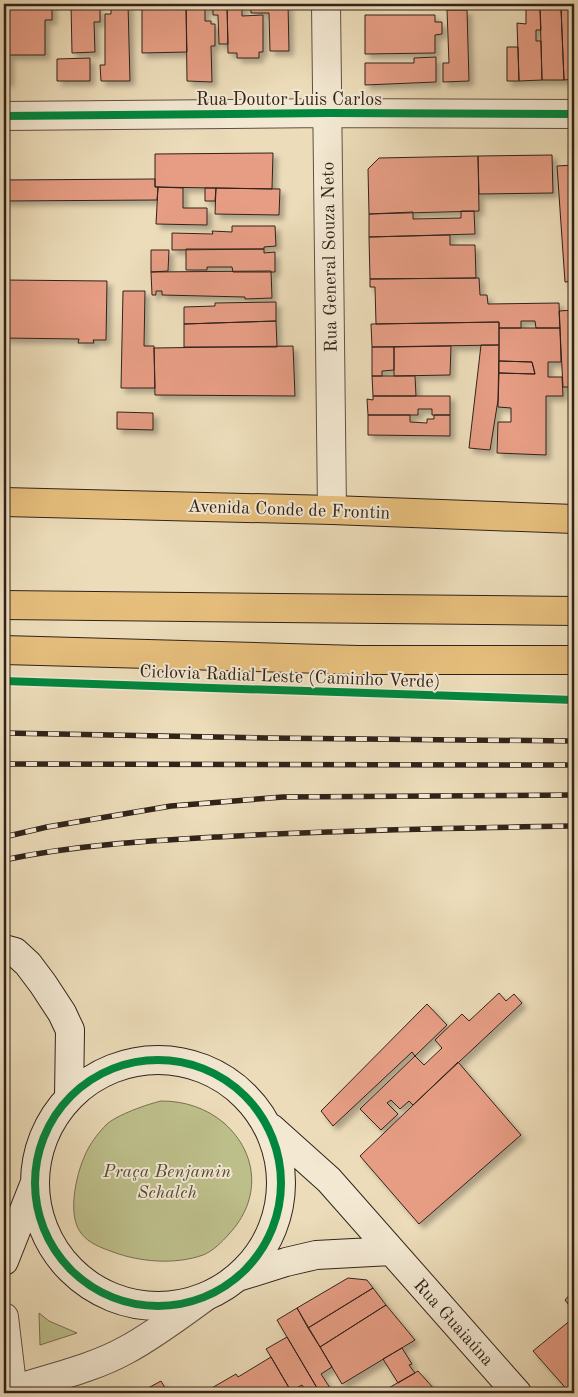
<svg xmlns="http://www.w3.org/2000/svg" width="578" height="1397" font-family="'Old Standard TT',serif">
<defs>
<filter id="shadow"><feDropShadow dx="4.5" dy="4.5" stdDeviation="2.5" flood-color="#0004"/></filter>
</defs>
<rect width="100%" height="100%" fill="#ecdcb9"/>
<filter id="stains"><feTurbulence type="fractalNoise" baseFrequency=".004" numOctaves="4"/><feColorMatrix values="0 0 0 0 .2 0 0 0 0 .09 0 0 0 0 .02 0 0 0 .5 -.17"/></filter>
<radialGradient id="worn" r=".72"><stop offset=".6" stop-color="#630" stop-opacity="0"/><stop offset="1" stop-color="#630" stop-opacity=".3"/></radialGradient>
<path fill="#bdbf8b" stroke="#777052" d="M161 1101C185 1101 206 1108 224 1123 259 1154 261 1200 229 1234 222 1242 213 1251 203 1255 175 1265 140 1262 113 1252 102 1248 88 1243 81 1233 66 1214 77 1169 88 1149 92 1141 100 1131 106 1125 116 1115 148 1104 161 1101Z
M39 1313 49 1321 77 1333 40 1345Z"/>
<path fill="#e69d84" stroke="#31221a" filter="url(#shadow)" d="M4 4H8L9 82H4Z
M8 4H52V20H45V55H8Z
M71 4H95V9H100V22H94L95 52 72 53Z
M111 4H128L130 81H101L100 65H105V14H111Z
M142 4H186L187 52 142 53Z
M186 4H227L228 44H219L218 15H213V9H205V21H211V24H215V46H211L212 82 187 81Z
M227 4H251V7H242V16L263 15V52H259V58H237V53H228Z
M251 4H288L289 51H270L269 13H251Z
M540 8 541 30H536V41H541L542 80 519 81 517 23 526 24V9Z
M540 8H561L564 80H542Z
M561 8H574V79L564 80Z
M447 10H467L469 81 443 82V63H449Z
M365 15H435V22H442V34L435 35V53L365 54Z
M507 47H518L519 81H507Z
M436 57V82L365 85V63H414V58Z
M90 58V81H57V59Z
M273 153 272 189 155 187V154Z
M552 155 553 193 479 194 478 156Z
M478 156 479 211 369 214 368 169 379 158Z
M574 165V281L565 282 557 166Z
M155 179V187H158L157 200 4 201V180Z
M158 187 183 188V208H207V225L156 224Z
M205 188H216L215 201H205Z
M216 188 280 189 279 215 215 214Z
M461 211H474L475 234 369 237V214L413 212V219L461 218Z
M232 226H275L276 246 264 247V249L172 250V233L213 234 212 231 232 232Z
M450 235V245H475L476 278 370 279 369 237Z
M186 249H264V253L275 252V272H233L232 267H207V270H186Z
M151 250H169L168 271 151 272Z
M271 271 272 298 245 299V297L162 295V291H156V295H152L151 272Z
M476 278H479L480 295H487L488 304 559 303 560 328H536L535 321H521V328H499V322L376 324 375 287H370V279Z
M4 280 107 281 106 340H93L94 343H78L79 339 4 338Z
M123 291H145L144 346H154L155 388H121Z
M276 302V321L184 324V307L215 306V303Z
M574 310V387H563L559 311Z
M276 321 277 347H184V324Z
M499 322V345L372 347 371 324Z
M499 328H560L561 362H548V377H562L563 396H546V455L497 453 498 422H511V408L498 407 499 373 535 374 532 362 499 361Z
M481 345H499L498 400 490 450 469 448Z
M293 346 295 396 155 395 154 348Z
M451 346 450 375 394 376V347Z
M372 347H394V370L382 371V376H372Z
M499 361 532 362 535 374 499 373Z
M372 376H415L416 396H373Z
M373 396H450V415H432V409H418V415H368L367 399 373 400Z
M117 412 153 413V430L117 429Z
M368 415H410V422L427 423V419H434V415H450V436L368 435Z
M499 993 506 1001 514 994 522 1003 413 1105 409 1101 400 1109 391 1100 387 1103 398 1114 381 1130 360 1109 415 1056 424 1065 442 1048 435 1040 462 1014 469 1021Z
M427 1004 447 1025 415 1056 412 1052 333 1126 321 1111Z
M458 1062 521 1135 419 1224 360 1156Z
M348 1278 367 1280 373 1288 308 1328 297 1308Z
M373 1288 386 1305 320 1347 308 1328Z
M574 1290V1312L565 1300Z
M386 1305 415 1340 342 1384 320 1347Z
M297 1308 332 1367 321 1374 332 1391 331 1393H320L277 1320Z
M572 1319 574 1321V1393H570L533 1351Z
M287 1337 320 1393H307L302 1385 291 1391 271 1357 266 1349Z
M402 1348 412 1364 409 1365 415 1373 398 1383 383 1359Z
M271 1357 292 1393H203L236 1374 238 1377Z
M418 1371 436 1391 434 1393H380Z
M161 1381 168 1393H139Z"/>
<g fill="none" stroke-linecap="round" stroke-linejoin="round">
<defs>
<path id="street" d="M326 4 332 510
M4 116 328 113 574 114
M4 1317 13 1393
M13 1390C49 1378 92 1369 126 1350 154 1335 180 1315 205 1297"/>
<path id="secondary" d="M4 949 15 952 28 964 43 984 62 1013 70 1030 69 1097
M35 1183a123 123 0 1 1 246 0a123 123 0 1 1-246 0Z
M271 1128 329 1180 517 1393
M4 1261 34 1185
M238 1277 286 1262 316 1255 391 1251"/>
<path id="highway" d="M4 502 332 510 574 519
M4 605 574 611
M4 650 358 660H574"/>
</defs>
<use href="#street" stroke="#605042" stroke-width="30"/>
<use href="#secondary" stroke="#31221a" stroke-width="30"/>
<use href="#highway" stroke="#31221a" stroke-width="30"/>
<use href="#street" stroke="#f3e8d2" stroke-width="28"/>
<use href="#secondary" stroke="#f3e8d2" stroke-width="28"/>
<use href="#highway" stroke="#e6be7c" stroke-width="28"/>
<defs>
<path id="rail" d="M4 733 266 738 574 741
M4 764 574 765
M4 837 47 827 171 806 283 797 574 795
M4 860C74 845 147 841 218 837 337 830 456 828 574 826"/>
</defs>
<use href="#rail" stroke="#31221a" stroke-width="5.5"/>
<use href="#rail" stroke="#f3e8d2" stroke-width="4" stroke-dasharray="11" stroke-linecap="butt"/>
<defs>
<path id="cycleway" d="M4 116 328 113 574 114
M4 681 574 700
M35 1183a123 123 0 1 1 246 0a123 123 0 1 1-246 0Z"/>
</defs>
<use href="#cycleway" stroke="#f3e8d2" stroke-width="11"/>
<use href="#cycleway" stroke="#00873e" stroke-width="8"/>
</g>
<g text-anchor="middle" stroke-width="4" stroke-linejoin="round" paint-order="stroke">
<g font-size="18" fill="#31221a" stroke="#f3e8d2">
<text x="289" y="105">Rua Doutor Luis Carlos</text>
<text transform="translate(329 257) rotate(-91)" y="6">Rua General Souza Neto</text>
<text transform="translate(289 509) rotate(2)" y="6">Avenida Conde de Frontin</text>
<text transform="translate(290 676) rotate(2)" y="6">Ciclovia Radial Leste (Caminho Verde)</text>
<text transform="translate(454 1322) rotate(48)" y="6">Rua Guaiaúna</text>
</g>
<g font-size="18" font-style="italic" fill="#544936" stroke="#f3e8d2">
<text x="167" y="1177">Praça Benjamin<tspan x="167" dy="21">Schalch</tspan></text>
</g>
</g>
<rect width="578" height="1397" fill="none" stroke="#ecdcb9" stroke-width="20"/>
<rect x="5" y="5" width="568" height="1387" fill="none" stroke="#31221a" stroke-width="2.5"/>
<rect x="10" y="10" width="558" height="1377" fill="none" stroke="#31221a"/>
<rect width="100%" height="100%" filter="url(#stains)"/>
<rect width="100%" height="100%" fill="url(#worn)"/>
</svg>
